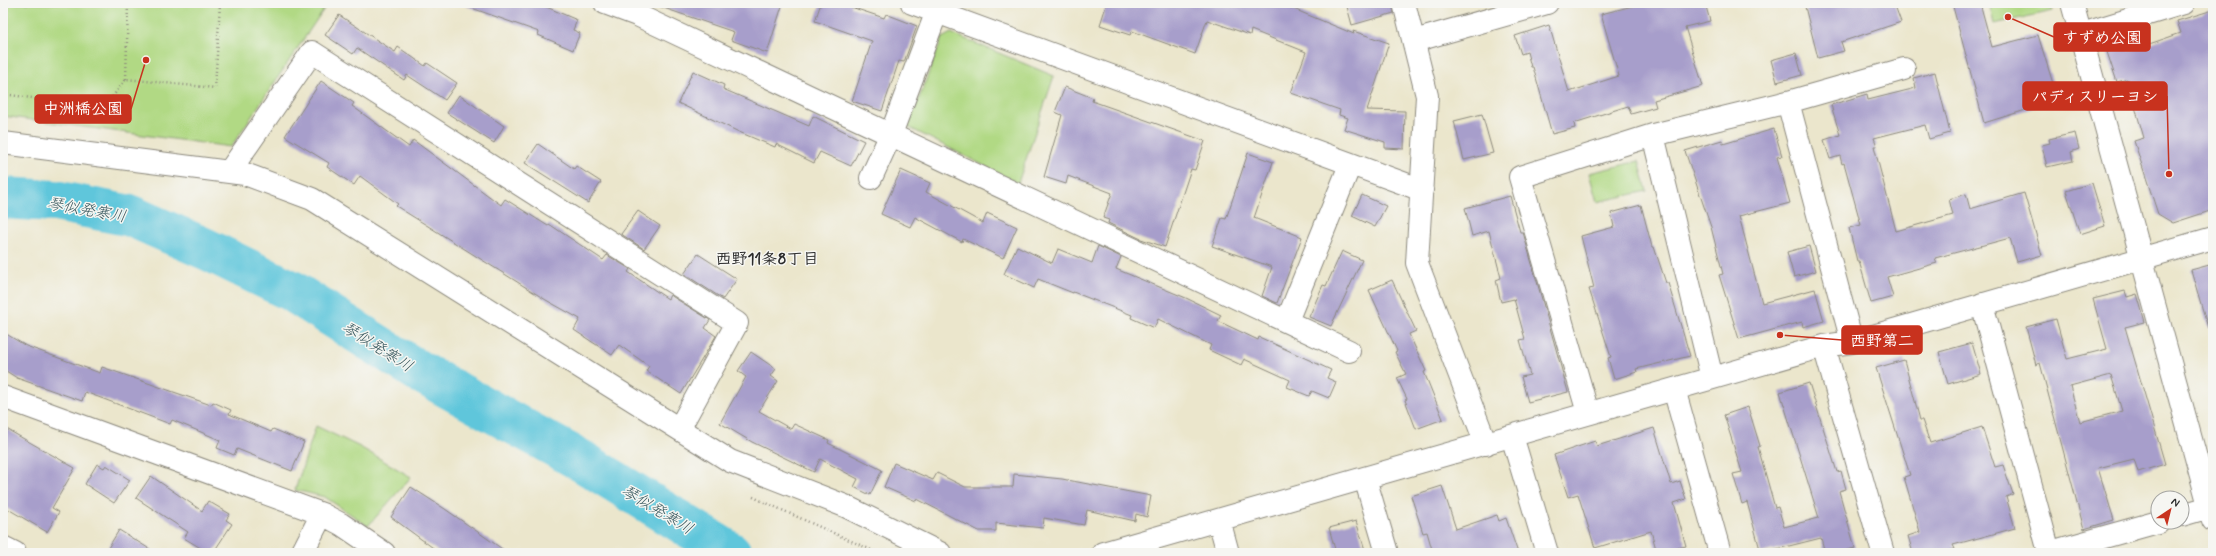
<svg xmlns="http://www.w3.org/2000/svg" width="2216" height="556" font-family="Mynerve,'Klee One',sans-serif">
<rect width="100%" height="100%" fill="#f6f6f2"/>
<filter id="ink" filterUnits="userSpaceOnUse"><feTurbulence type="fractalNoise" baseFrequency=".025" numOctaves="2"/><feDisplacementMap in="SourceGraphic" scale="8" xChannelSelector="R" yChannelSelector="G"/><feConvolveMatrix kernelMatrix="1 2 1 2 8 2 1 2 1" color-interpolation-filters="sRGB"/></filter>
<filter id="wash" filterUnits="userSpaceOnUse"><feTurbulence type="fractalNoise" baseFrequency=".012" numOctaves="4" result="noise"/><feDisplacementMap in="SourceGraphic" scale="16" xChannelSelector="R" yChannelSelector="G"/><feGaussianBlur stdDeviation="0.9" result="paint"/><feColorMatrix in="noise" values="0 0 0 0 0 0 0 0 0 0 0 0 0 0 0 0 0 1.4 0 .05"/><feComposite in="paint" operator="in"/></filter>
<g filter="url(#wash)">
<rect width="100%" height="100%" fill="#ebe6cc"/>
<path fill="#b1d984" stroke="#6e8258" d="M3 3H328L231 147 3 116Z
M1989 3H2051L2053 11 1994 24Z
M951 33 1054 76 1018 183 908 127 942 38Z
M1639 161 1647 191 1597 202 1589 173Z
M316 426 360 447 411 477 368 526 325 497 295 490Z"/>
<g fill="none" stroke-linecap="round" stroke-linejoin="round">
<path stroke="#5ec6db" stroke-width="42" d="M3 198 55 201 131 216 206 249 292 291 420 372 580 460 731 553"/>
</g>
<g id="blocks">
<path fill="#a79ecb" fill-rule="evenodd" d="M466 3H537L577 20 573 30 580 33 573 50 538 35 539 32 466 6Z
M659 3H783L767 53 731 40 734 32 658 6Z
M821 3H852L851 7 884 18 886 14 917 26 904 62 899 61 882 111 852 101 872 41 815 21Z
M1107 3H1279L1354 34 1353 31 1389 43 1367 110 1405 111 1404 149 1385 148V142L1344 129 1348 118 1339 115 1340 110 1291 93 1306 52 1251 30 1250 35 1207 20 1195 54 1132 31 1130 35 1100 25Z
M1346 3H1392L1394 13 1352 25Z
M1645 3H1705L1710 21 1685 27 1703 86 1654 100 1656 107 1631 114 1628 106 1574 123 1575 128 1552 134 1533 67H1531L1527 52 1521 54 1515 36 1549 25 1569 92 1619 76 1601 14Z
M1804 3H1894L1901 22 1841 42 1844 51 1818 58Z
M1952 3H1980L1992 47 2038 35 2058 100 1984 123Z
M2213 10V210L2173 223 2158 214 2134 141 2144 138 2127 79 2117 82 2107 52 2128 46 2129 51 2181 33 2177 21Z
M339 15 395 52 398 47 425 66 427 63 457 83 445 100 407 75 404 80 357 48 353 54 325 35Z
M1796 53 1802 75 1777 82 1771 60Z
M693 71 724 85 723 89 809 126 813 116 864 141 851 166 820 152 814 163 776 144 775 147 739 132 678 103Z
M1935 72 1950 133 1929 139 1925 125 1874 138 1877 146H1874L1896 231 1953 215 1949 199 1966 194 1970 209 2024 193 2042 255 2017 262 2010 238 1935 258 1937 263 1887 277 1893 297 1871 303 1859 261H1857L1849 228 1861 225 1844 163 1842 164 1840 156 1830 159 1824 140 1840 135 1831 105 1867 94 1868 100 1916 88 1914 78Z
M321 81 354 103 352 106 409 147 413 140 501 205 505 199 548 226 549 224 603 260 607 255 630 269 628 272 668 299 670 295 710 320 705 328 716 336 681 394 646 371 649 366 619 345 612 355 574 330 580 319 546 300 396 206 398 204 360 176 354 185 327 167 329 163 285 136Z
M1065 87 1093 98 1092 101 1205 141 1195 170 1191 169 1165 247 1141 239 1108 223 1109 220 1103 218 1112 193 1068 176 1066 184 1044 177 1062 115 1055 112Z
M459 95 504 126 494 143 447 113Z
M1482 114 1493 153 1464 160 1454 121Z
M1774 129 1782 156 1777 157 1790 203 1739 216 1762 303 1815 289 1824 321 1803 327 1802 322 1739 339 1719 275 1723 274 1711 227 1685 151 1722 140 1723 144Z
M2075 133 2079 149 2071 152 2073 161 2047 167 2042 145 2050 143 2049 139Z
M538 144 574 169 576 166 601 182 588 203 525 163Z
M1248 153 1273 162 1254 218 1302 237 1277 303 1262 296 1272 267 1212 246 1222 218 1226 219Z
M901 170 930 183 926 192 983 223 987 213 1017 227 1003 258 963 239 962 242 915 217 910 227 881 214Z
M2092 183 2105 226 2080 234 2066 191Z
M1362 195 1386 206 1375 227 1352 216Z
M1510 196 1520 232H1523L1568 392 1528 402 1521 377 1530 375 1520 340 1525 339 1514 299 1501 302 1496 280 1501 278 1489 231 1472 236 1465 208Z
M1641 205 1652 247H1654L1666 283H1668L1690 356 1636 369 1637 372 1614 379 1608 358 1611 357 1589 289 1594 288 1581 236 1614 227 1611 213Z
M638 211 660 226 644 249 621 234Z
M1017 246 1052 263 1058 249 1092 263 1098 246 1121 257 1116 269 1186 298 1221 315 1218 321 1258 340 1259 337 1331 370 1327 378 1336 382 1329 398 1312 391 1309 396 1287 387 1290 380 1244 359 1241 365 1209 350 1211 345 1158 319 1154 328 1131 318 1132 315 1073 292V293L1038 279 1034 288 1004 274Z
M1809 246 1816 271 1794 277 1787 252Z
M1342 251 1362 260 1331 326 1309 317 1323 285 1326 286Z
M698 254 737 279 723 299 684 274Z
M2213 264V327L2208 328 2191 270Z
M1392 280 1416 331 1409 334 1426 371 1424 372 1443 419 1416 429 1405 400 1407 399 1397 378 1406 374 1395 352 1397 351 1369 290Z
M2125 291 2127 297 2137 294 2145 322 2125 327 2165 464 2138 472 2134 459 2098 468 2114 520 2084 529 2040 363 2036 365 2026 327 2056 319 2067 359 2107 349 2093 299ZM2111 375 2122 411 2080 422 2070 386Z
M3 332 26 346 100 373 102 367 211 405 213 402 231 410 229 414 271 432 273 429 304 442 292 471 237 449 234 455 217 448 220 440 172 420 170 424 85 392 82 401 17 378 3 369Z
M1972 343 1981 374 1948 384 1939 352Z
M751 352 776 369 771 376 778 381 759 411 791 429 794 424 829 440 828 443 882 470 870 495 854 487 858 479 820 459 814 472 752 442 720 423 746 377 738 371Z
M1904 360 1920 420H1922L1930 443 1982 427 1995 467 2003 465 2013 494 2006 497 2015 528 1953 545 1955 549 1941 553H1913L1908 536 1920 532 1904 477 1910 475 1876 368Z
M1809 383 1837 472 1841 471 1846 489 1839 491 1855 548 1836 553H1825L1821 538 1761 553 1747 502 1742 504 1733 474 1742 472 1724 415 1748 407 1760 446 1758 447 1775 508 1778 507 1784 527 1819 518 1780 392Z
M3 427 75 468 52 508 59 512 47 532 3 506Z
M1654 428 1671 484 1680 481 1686 499 1674 503 1686 546 1657 553 1651 531 1595 548 1578 494 1568 497 1554 455 1595 441 1597 446Z
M894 463 933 480 937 473 965 487H1013L1014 474 1062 479 1151 496 1147 517 1136 514 1135 521 1087 510 1084 525 1044 518 1043 528 996 523V531H979L917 499 916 501 884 487Z
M97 464 104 468 106 465 130 480 114 503 85 484Z
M151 476 202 511 208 501 230 514 226 520 232 524 213 553H209L184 538 188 532 136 498Z
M1442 486 1456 529 1497 515 1499 521 1506 518 1518 553H1433L1427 532 1423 533 1411 496Z
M411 487 445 509 508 553H440L391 517Z
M1356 521 1365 550 1354 553H1336L1329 528Z
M119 530 156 553H105Z"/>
</g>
</g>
<g filter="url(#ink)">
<use href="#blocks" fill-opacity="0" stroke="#8b887c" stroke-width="1"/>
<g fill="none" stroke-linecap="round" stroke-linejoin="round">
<defs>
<path id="minor" d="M605 3 637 15 1349 351
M912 3 1422 190
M1404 3 1427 96 1417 263 1486 444
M2072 3 2213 520
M2082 34 2184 3
M1414 41 1547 3
M1788 102 1852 342
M1653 135 1712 378
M3 143 245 174 312 199 730 461 845 506 940 553
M229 172 312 52 737 323 679 429
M871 178 891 134 940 3
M1982 304 2049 552
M1287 321 1350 165
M1824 346 1883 553
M1674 389 1720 553
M3 397 322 514 341 524 384 553
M1588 413 1520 177 1653 135 1788 102 1904 69
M1512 436 1547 553
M1365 478 1387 553
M2182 515 2213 506
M1219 520 1228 553
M3 547 15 553
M302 553 322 514
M1103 553 1824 346 1852 342 2213 238
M2047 553 2158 522"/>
</defs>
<use href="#minor" stroke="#8b887c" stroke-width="24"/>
<path stroke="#8b887c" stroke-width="2.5" stroke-dasharray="1 3" stroke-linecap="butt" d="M126 79 128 3
M3 94 104 108 126 79 215 88 220 3
M753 497 878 553"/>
<use href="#minor" stroke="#fff" stroke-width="22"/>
</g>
</g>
<g text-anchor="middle" stroke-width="3" stroke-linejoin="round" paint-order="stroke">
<g font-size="16" font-style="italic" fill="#3a5a60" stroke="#f6f6f2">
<text transform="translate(87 209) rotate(10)" y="6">琴似発寒川</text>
<text transform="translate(378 346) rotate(32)" y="6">琴似発寒川</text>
<text transform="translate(658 509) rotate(31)" y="6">琴似発寒川</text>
</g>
<g font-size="16" font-weight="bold" fill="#2b2b2b" stroke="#f6f6f2">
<text x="767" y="264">西野11条8丁目</text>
</g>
</g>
<path fill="none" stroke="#c8321e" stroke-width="1.5" d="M2008 17L2054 37M2169 174L2167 96M146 60L131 109M1780 335L1842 340"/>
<g fill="#c8321e" stroke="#f6f6f2" stroke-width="1.5">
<circle cx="2008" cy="17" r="4"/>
<circle cx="2169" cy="174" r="4"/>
<circle cx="146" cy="60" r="4"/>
<circle cx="1780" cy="335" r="4"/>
</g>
<g fill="#c8321e" stroke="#c8321e" stroke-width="1.5">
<rect x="2054" y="23" width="96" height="28" rx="4"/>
<rect x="2023" y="82" width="144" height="28" rx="4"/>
<rect x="35" y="95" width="96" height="28" rx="4"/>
<rect x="1842" y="326" width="80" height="28" rx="4"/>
</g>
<g font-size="16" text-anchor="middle" font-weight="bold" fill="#fff">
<text x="2102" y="43">すずめ公園</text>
<text x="2095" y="102">パディスリーヨシ</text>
<text x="83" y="114">中洲橋公園</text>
<text x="1882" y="346">西野第二</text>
</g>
<rect width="2216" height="556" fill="none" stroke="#f6f6f2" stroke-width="16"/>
<g transform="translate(2170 510) rotate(35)"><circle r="19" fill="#f6f6f2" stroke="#a5a5a2"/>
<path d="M0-3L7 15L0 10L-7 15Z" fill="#c8321e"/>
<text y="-6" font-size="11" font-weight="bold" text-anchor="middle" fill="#2b2b2b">N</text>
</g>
</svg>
